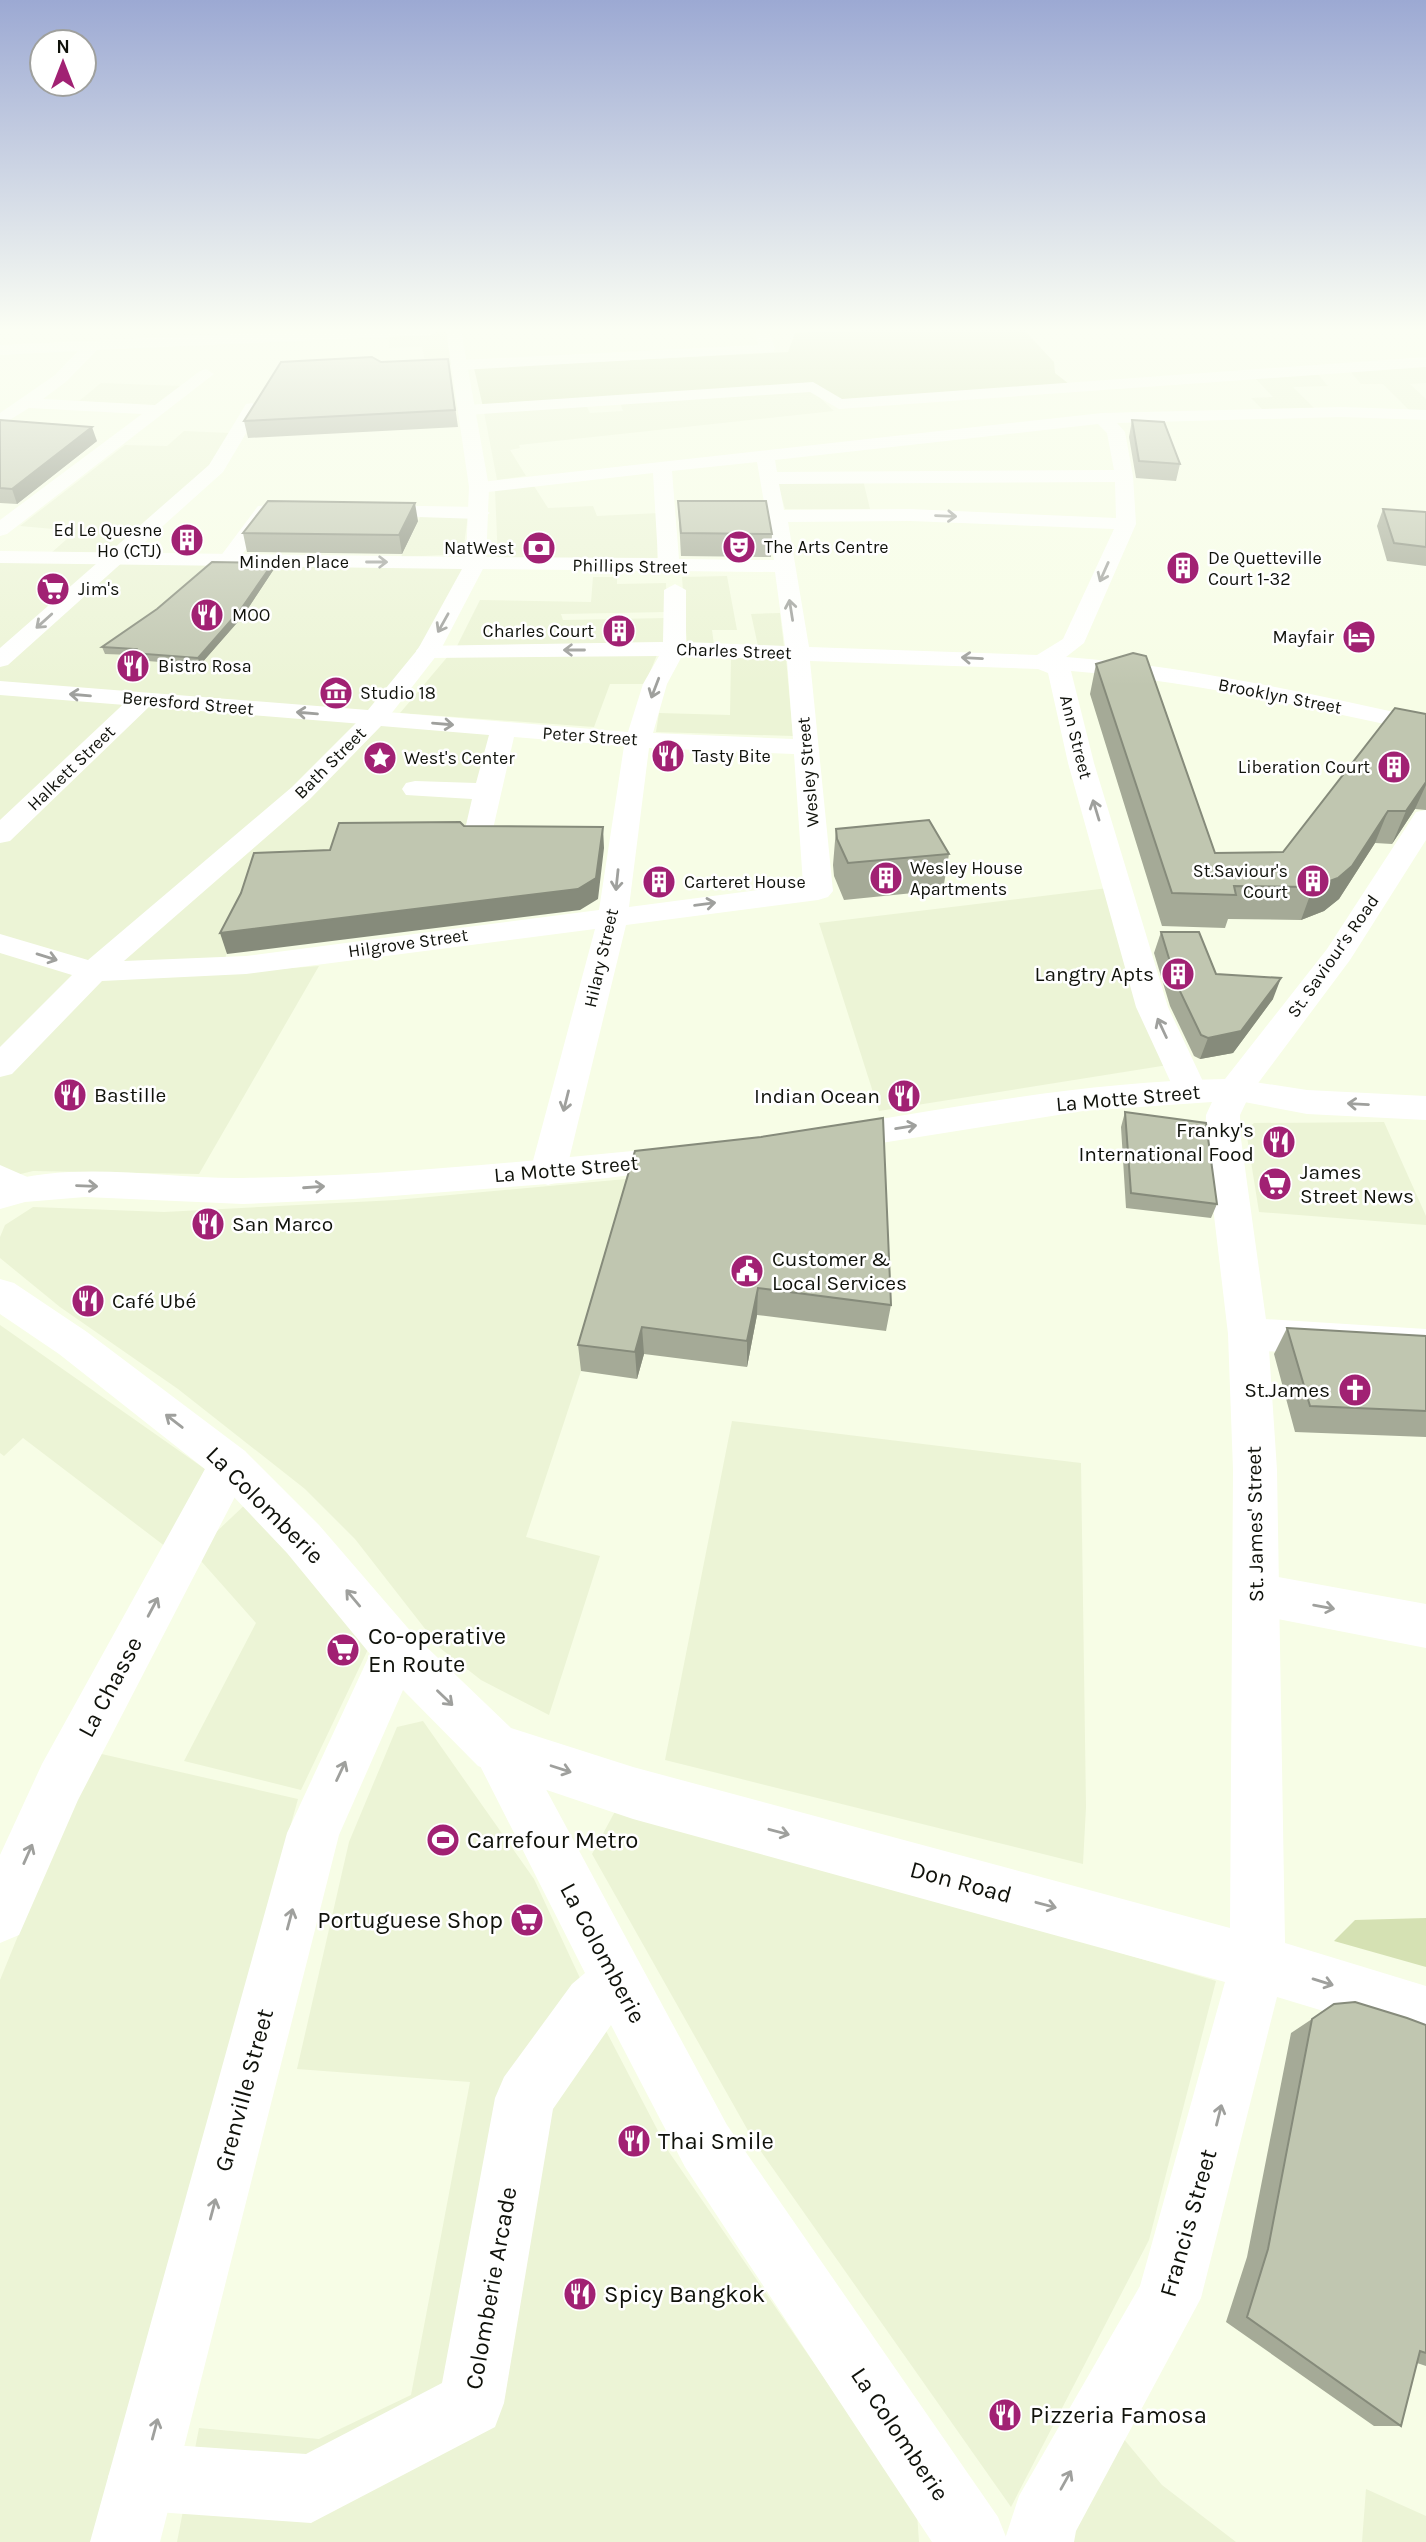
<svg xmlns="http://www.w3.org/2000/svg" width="1426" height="2542" font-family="Karla,sans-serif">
<rect width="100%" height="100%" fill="#f7fde6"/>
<path fill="#ecf4d6" d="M446 331 452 365 426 366 422 347 389 348V335Z
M1426 365V383L1410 384 1426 399V411H1410L1383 384H1361L1348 369Z
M1316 372 1328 386 1293 387 1315 409 1264 411 1251 398 1273 397 1254 377Z
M101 383 182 386 158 406 79 401Z
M812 390 834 411 519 445 520 448 510 450 526 476 497 480 484 412 586 405 590 413 623 411 620 403Z
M184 431 230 433 206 470 111 553H51L76 531 20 526 125 445 167 446Z
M863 480 870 509H785L778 484Z
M534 486 548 508 593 506 597 516 659 513 657 561 498 560 495 490Z
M421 515H468L464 545 456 553 445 555 401 557Z
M0 559 470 565 420 648 372 711 511 725 467 834 335 871 260 874 226 955 222 973 319 966 199 1174 33 1171 0 1179Z
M727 576 737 630H712L714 645 687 644 682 577Z
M593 577H617V584L666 583 667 612 561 614 563 620 666 618V642L457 646 480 600 591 602Z
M780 613 784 647 758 646 751 614Z
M449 655H657L645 684H610L594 727 400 713Z
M731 657 786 658 793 736 656 732 659 713 730 715Z
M1108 888 1168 1065 879 1111 819 923Z
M1384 1122 1426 1216V1225L1259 1212 1246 1130 1254 1123Z
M637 1178 581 1371 526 1537 600 1556 549 1715 481 1680 440 1648 355 1539 305 1489 178 1389 60 1307 0 1258V1237L5 1225 33 1207 164 1212 396 1200Z
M0 1325 205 1469 166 1547 23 1438 4 1456 0 1453Z
M732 1421 1081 1463 1086 1807 1083 1864 665 1760Z
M250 1500 372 1641 301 1790 184 1761 256 1623 194 1553Z
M423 1721 534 1879 592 2004 669 2152 917 2513 919 2542H177L199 2428 319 2439 411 2395 470 2082 297 2069 349 1842 397 1727Z
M93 1752 298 1799 91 2542H0V1980Z
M619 1804 1216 1981 1149 2240 1011 2507 755 2143 592 1854Z
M1103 2414 1162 2485 1236 2542H1039Z
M1366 2489 1426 2516V2542H1362Z"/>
<path fill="#d5e1b3" d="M879 330H1024L1054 362 1055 373 1069 384 843 401 816 384 483 407 474 368 788 352 795 333Z
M1426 1918V1967L1334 1941 1355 1920Z"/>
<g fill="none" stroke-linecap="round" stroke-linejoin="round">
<path fill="#fff" fill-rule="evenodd" d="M323 330H438L431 335 97 350 67 381 43 399 155 405 200 371 206 369 214 374 7 534 0 536V520L142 414 29 408 0 426V413L55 375 78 351 0 355V345Z
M755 330H776L770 334 775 349 773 352 461 370 453 365 461 360 758 345Z
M1426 357V367L839 409 810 392 467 415 458 410 467 405 813 382 842 399Z
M252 403 261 408 223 472 8 665 0 667V648L209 465 246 404Z
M1342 407 1426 410V420L1342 417 1117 423 1125 432 1133 476 1136 524 1084 643 1066 657C1188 666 1307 693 1426 719V733C1309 708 1191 681 1071 671L1094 763 1168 1007 1207 1090 1202 1098 1190 1101 1178 1098 1136 1007 1068 763 1048 673 1038 669 810 661 833 891 828 897 818 900 626 925 566 1172 561 1181 548 1185 535 1181 530 1172 595 929 246 974 102 981 12 1074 0 1077V1047L72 975 0 953V934L88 960 292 787 366 713 375 711 628 732 643 684 659 656 428 658 420 656 416 651 420 646 663 642 664 590 675 584 686 590V642L785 646 775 572 476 569 466 563 476 557 658 558 653 473 479 493 469 487 472 483 1102 413ZM1098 424 1107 433 1114 470 777 472 775 460ZM757 462 774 560 679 559 672 471ZM1115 482 1116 518 910 509 784 510 779 484ZM910 521 1114 529 1063 639 1037 655 809 647 788 522ZM682 656 787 660 793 739 653 733 667 684ZM381 726 489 735 476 783 415 781 406 783 402 789 406 795 472 799 463 838 467 844C486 848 509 847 528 843L532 837 528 831 493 829 514 737 624 746 599 910 246 956 124 961 310 799ZM649 748 794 754 803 884 629 907Z
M282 504 292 510 289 514 271 516 234 565H220L217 561 258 506Z
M363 505 480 507 490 513 480 519 356 515 353 511Z
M142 693 151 695 154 700 151 705 10 841 0 843V820L133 695Z
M1235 1079 1307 1090 1426 1096V1120L1307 1114 1223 1098 1218 1090 1223 1082Z
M0 1165 32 1179 37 1188 32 1197 19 1201 0 1194Z
M1248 1318 1426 1329V1361L1248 1350 1234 1345 1228 1334 1234 1323Z
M230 1446 245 1451 252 1464 78 1800 19 1935 0 1943V1855L42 1764 215 1451Z
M1257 1573 1426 1604V1648L1257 1615 1241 1609 1234 1594 1241 1579Z
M496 1723 514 1730 727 2125 998 2517 1008 2542H932L685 2167 611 2025 553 2109 504 2403 495 2427 311 2523 142 2511 118 2501 108 2477 118 2453 142 2443 306 2454 442 2383 495 2098 504 2077 572 1984 585 1973 471 1748 478 1730Z"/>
<path fill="#fff" fill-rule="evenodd" d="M446 330H461L489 487 486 563 440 651 384 723 375 725 0 695V681L368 710 418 649 462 569 0 563V551L466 557 469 487Z
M1426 810V840L1350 960 1250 1094 1240 1115 1241 1139 1268 1334 1277 1470 1285 1943 1426 1986V2042L1277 1997 1201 2298 1076 2531 1074 2542H1004L1019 2496 1140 2286 1225 1982 633 1819 496 1773 478 1766 403 1690 339 1835 160 2542H90L287 1833 370 1654 287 1553 215 1477 59 1354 0 1314V1279L14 1283 87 1332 245 1451 319 1525 413 1634 511 1728 633 1767 1230 1928 1233 1470 1228 1334 1205 1139 1206 1115 1212 1102 1083 1111 831 1151 819 1148 813 1139 819 1130 831 1127C962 1106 1092 1081 1225 1079L1327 949 1416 812Z
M684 1146 697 1149 702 1158 697 1167 574 1182 353 1199 243 1204 85 1197 25 1202 0 1209V1183C80 1160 162 1179 243 1178 391 1176 538 1160 684 1146Z"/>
</g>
<path fill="#a5aa97" d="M448 359 458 427 248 438 244 421 381 362Z
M0 420 97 441 17 504 0 503Z
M1132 420 1180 464 1176 481 1136 478 1129 437Z
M678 501 772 534 771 557 681 556Z
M1383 509 1426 512V566L1387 561 1377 526Z
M418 521 402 554 247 552 243 533Z
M273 563 274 569 243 616 200 665 134 660 133 655 105 654 102 647Z
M1096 664 1215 853 1283 852 1426 714V810L1415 809 1392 844 1375 843 1339 899 1324 911 1301 920 1228 919 1225 928 1162 926 1090 694Z
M836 829 949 854 943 890 844 900 834 876 833 865Z
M1161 932 1216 974 1273 999 1233 1053 1200 1059 1194 1056 1170 1006 1154 953Z
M1125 1112 1217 1204 1211 1218 1126 1208 1121 1127Z
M635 1151 891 1305 886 1331 757 1315 747 1367 644 1354 637 1379 581 1371 578 1345Z
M1287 1328 1426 1336V1437L1295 1432 1274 1354Z
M1312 2019 1426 2025V2366L1417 2363 1401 2426H1374L1226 2322 1247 2257 1291 2033Z"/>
<path fill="#868b7b" d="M92 427 97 441 17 504 12 489Z
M415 503 418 521 402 554 399 535Z
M273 563 274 569 243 616 200 665 198 658Z
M1426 782V785L1415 809 1392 844 1406 811Z
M1388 811 1375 843 1339 899 1324 911 1301 920 1313 887Z
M603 827 604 848 598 899 580 910 227 954 220 933Z
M1281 978 1273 999 1233 1053 1200 1059 1208 1038Z
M758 1288 757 1315 747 1367V1341Z
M642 1327 644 1354 637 1379 635 1352Z"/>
<path fill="#c0c6b0" stroke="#868b7b" stroke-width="2" d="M372 357 381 362 448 359 455 410 244 421 281 362Z
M0 420 92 427 12 489 0 488Z
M1132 420 1164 422 1180 464 1139 461Z
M268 501 415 503 399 535 243 533Z
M678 501H766L772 534 681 533Z
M1383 509 1426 512V547L1394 543Z
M212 562 273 563 241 609 198 658 132 653 136 649 102 647 157 609Z
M1133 653 1146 656 1215 853 1283 852 1395 708 1426 714V782L1406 811H1388L1352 866 1338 878 1313 887 1234 886 1236 895 1172 893 1096 664Z
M929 820 949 854 848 863 837 839 836 829Z
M460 822 464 826 603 827 596 878 578 889 220 933 241 893 254 853 330 850 339 823Z
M1161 932H1199L1216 974 1281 978 1241 1031 1208 1038 1201 1035 1177 985Z
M1125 1112 1206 1123 1217 1204 1131 1193Z
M883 1118 891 1305 758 1288 747 1341 642 1327 635 1352 578 1345 635 1151 761 1137Z
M1287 1328 1426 1336V1411L1310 1406Z
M1355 2002 1407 2018 1426 2025V2353L1420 2351 1401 2426 1247 2317 1268 2249 1312 2019 1334 2004Z"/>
<defs><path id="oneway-shaft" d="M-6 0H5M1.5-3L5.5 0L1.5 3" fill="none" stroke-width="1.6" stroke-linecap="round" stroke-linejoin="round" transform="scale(1.75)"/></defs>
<g stroke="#9fa09d">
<use href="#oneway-shaft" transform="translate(946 516) rotate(2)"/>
<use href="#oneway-shaft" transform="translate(377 562)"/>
<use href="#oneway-shaft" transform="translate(1104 572) rotate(114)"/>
<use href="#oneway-shaft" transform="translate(791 610) rotate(-99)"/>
<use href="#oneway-shaft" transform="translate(44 621) rotate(138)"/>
<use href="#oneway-shaft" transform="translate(443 623) rotate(119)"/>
<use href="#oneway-shaft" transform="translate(574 650) rotate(180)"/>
<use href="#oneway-shaft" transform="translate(972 658) rotate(-177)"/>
<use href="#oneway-shaft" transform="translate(655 688) rotate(111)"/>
<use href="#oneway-shaft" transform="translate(80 695) rotate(-175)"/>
<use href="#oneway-shaft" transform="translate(307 713) rotate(-175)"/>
<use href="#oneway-shaft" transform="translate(443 724) rotate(5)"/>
<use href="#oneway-shaft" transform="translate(1096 810) rotate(-107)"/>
<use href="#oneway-shaft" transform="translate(617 880) rotate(96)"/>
<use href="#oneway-shaft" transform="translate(705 904) rotate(-7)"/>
<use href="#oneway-shaft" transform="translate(47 957) rotate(17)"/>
<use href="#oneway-shaft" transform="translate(1162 1028) rotate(-115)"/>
<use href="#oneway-shaft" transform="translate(566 1101) rotate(104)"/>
<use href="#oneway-shaft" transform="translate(1358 1104) rotate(-177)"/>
<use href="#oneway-shaft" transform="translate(906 1127) rotate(-9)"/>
<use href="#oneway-shaft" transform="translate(87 1186) rotate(2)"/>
<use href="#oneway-shaft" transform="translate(314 1187) rotate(-4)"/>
<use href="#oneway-shaft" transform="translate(174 1421) rotate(-142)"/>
<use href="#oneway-shaft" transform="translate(353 1598) rotate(-130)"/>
<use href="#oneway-shaft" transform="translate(153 1607) rotate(-62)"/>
<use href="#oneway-shaft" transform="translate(1324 1607) rotate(10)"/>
<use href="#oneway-shaft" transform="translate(445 1698) rotate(44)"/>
<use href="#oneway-shaft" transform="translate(561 1769) rotate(18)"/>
<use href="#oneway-shaft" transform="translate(341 1771) rotate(-65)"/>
<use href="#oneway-shaft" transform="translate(779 1832) rotate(15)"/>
<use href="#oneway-shaft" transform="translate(28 1854) rotate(-66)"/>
<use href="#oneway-shaft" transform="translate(1046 1905) rotate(15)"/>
<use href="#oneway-shaft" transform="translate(290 1919) rotate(-75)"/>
<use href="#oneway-shaft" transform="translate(1323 1982) rotate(17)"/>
<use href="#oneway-shaft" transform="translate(1219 2115) rotate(-76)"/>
<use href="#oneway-shaft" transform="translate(213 2209) rotate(-75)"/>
<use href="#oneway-shaft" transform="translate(155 2429) rotate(-75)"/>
<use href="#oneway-shaft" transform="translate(1066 2480) rotate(-61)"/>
</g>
<linearGradient id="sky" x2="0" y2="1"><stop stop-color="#9ca9d3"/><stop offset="0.48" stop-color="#fbfef4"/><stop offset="1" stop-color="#fbfef4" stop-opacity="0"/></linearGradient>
<rect width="1426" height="686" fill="url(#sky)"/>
<defs>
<symbol id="building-disc" viewBox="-11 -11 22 22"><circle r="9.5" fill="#a12173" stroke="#fff"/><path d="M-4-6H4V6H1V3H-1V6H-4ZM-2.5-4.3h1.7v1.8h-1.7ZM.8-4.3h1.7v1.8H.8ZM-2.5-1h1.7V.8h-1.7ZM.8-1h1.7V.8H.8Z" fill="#fff"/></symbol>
<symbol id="theatre-disc" viewBox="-11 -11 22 22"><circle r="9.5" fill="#a12173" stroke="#fff"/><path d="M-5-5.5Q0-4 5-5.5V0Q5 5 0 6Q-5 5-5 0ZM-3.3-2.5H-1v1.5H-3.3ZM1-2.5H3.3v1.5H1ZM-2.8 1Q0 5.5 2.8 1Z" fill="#fff"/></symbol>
<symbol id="bank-disc" viewBox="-11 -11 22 22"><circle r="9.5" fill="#a12173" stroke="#fff"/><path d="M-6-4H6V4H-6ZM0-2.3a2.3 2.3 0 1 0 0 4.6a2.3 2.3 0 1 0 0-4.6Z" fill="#fff"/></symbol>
<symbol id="supermarket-disc" viewBox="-11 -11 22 22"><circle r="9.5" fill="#a12173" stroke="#fff"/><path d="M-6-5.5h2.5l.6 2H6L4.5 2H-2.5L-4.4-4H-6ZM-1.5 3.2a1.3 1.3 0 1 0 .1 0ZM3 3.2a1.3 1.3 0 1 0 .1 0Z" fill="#fff"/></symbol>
<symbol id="restaurant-disc" viewBox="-11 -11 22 22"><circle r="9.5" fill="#a12173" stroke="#fff"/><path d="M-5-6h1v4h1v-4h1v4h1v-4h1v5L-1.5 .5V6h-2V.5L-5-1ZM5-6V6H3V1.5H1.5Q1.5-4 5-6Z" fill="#fff"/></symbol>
<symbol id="hotel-disc" viewBox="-11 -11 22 22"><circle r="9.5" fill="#a12173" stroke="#fff"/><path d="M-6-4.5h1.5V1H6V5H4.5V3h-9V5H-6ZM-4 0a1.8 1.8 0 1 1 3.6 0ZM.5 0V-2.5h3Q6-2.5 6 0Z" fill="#fff"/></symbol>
<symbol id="museum-disc" viewBox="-11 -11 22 22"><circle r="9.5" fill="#a12173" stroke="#fff"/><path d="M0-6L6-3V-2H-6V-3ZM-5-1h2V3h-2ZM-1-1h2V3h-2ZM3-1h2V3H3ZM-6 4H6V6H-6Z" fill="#fff"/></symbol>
<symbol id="sight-disc" viewBox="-11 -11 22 22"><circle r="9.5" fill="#a12173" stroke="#fff"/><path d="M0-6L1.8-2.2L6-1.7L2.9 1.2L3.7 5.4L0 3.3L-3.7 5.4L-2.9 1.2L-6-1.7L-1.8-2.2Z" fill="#fff"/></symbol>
<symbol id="civic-disc" viewBox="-11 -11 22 22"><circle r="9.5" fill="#a12173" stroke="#fff"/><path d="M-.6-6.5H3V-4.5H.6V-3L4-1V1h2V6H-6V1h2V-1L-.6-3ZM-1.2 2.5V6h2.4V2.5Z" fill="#fff"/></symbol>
<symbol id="church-disc" viewBox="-11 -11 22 22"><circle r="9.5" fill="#a12173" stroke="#fff"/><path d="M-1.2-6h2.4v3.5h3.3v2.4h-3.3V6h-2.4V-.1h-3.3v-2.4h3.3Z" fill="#fff"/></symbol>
<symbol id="stadium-disc" viewBox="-11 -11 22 22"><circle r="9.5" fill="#a12173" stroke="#fff"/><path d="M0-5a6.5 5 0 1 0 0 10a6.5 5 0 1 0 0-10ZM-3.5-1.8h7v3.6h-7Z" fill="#fff"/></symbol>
</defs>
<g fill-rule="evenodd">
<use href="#building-disc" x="168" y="521" width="38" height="38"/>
<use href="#theatre-disc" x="720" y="528" width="38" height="38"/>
<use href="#bank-disc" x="520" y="529" width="38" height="38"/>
<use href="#building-disc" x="1164" y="549" width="38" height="38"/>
<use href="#supermarket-disc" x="34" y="570" width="38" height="38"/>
<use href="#restaurant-disc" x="188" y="596" width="38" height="38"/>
<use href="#building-disc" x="600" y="612" width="38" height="38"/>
<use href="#hotel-disc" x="1340" y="618" width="38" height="38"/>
<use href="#restaurant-disc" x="114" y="647" width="38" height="38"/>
<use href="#museum-disc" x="317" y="674" width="38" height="38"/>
<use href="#restaurant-disc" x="649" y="737" width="38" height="38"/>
<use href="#sight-disc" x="361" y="739" width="38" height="38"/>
<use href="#building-disc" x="1375" y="748" width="38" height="38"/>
<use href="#building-disc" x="867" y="859" width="38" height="38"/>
<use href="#building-disc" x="1294" y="862" width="38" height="38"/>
<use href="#building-disc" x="640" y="863" width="38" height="38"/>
<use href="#building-disc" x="1159" y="955" width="38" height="38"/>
<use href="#restaurant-disc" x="51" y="1076" width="38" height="38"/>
<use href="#restaurant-disc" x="885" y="1077" width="38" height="38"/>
<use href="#restaurant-disc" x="1260" y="1123" width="38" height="38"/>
<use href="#supermarket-disc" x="1256" y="1165" width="38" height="38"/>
<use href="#restaurant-disc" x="189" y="1205" width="38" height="38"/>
<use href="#civic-disc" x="728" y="1252" width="38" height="38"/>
<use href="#restaurant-disc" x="69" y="1282" width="38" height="38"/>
<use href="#church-disc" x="1336" y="1371" width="38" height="38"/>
<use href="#supermarket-disc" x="324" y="1631" width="38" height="38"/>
<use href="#stadium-disc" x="424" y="1821" width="38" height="38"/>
<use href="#supermarket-disc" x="508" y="1901" width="38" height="38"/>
<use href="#restaurant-disc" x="615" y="2122" width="38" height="38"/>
<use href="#restaurant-disc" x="561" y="2275" width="38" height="38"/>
<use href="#restaurant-disc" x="986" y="2396" width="38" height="38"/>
</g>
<g text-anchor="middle" stroke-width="5" stroke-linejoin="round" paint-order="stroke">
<g font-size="18" fill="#10120b" stroke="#fff" text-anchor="start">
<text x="162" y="536" text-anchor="end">Ed Le Quesne<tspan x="162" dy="21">Ho (CTJ)</tspan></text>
<text x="764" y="553">The Arts Centre</text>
<text x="514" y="554" text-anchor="end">NatWest</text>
<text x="1208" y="564">De Quetteville<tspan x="1208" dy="21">Court 1-32</tspan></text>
<text x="78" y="595">Jim's</text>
<text x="232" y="621">MOO</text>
<text x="594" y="637" text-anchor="end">Charles Court</text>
<text x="1334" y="643" text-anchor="end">Mayfair</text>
<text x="158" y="672">Bistro Rosa</text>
<text x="360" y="699">Studio 18</text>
<text x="692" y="762">Tasty Bite</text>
<text x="404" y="764">West's Center</text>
<text x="1370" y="773" text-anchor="end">Liberation Court</text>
<text x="910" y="874">Wesley House<tspan x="910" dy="21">Apartments</tspan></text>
<text x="1288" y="877" text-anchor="end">St.Saviour's<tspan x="1288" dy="21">Court</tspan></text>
<text x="684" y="888">Carteret House</text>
</g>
<g font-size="18" fill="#10120b" stroke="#fff">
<text x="294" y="568">Minden Place</text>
<text transform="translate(630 566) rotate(1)" y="6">Phillips Street</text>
<text transform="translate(734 651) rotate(2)" y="6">Charles Street</text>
<text transform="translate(1280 696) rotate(11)" y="6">Brooklyn Street</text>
<text transform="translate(188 703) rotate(5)" y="6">Beresford Street</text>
<text transform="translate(590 736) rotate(4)" y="6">Peter Street</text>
<text transform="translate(1076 737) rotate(76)" y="6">Ann Street</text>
<text transform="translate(330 763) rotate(-45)" y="6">Bath Street</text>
<text transform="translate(71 768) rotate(-44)" y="6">Halkett Street</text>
<text transform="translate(808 772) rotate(-95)" y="6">Wesley Street</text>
<text transform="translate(408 943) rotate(-8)" y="6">Hilgrove Street</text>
<text transform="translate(1333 956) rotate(-55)" y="6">St. Saviour's Road</text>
<text transform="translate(601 958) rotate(-77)" y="6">Hilary Street</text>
</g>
<g font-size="21" fill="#10120b" stroke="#fff" text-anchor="start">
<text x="1154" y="981" text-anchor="end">Langtry Apts</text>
<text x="94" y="1102">Bastille</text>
<text x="880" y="1103" text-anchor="end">Indian Ocean</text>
<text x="1254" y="1137" text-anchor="end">Franky's<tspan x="1254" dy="24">International Food</tspan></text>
<text x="1300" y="1179">James<tspan x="1300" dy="24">Street News</tspan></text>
<text x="232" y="1231">San Marco</text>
<text x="772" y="1266">Customer &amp;<tspan x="772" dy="24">Local Services</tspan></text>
<text x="112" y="1308">Café Ubé</text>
<text x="1330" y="1397" text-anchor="end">St.James</text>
</g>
<g font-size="21" fill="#10120b" stroke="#fff">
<text transform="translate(1128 1098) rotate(-5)" y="7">La Motte Street</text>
<text transform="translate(566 1169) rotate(-5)" y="7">La Motte Street</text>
<text transform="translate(1255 1524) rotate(-91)" y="7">St. James' Street</text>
</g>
<g font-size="24" fill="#10120b" stroke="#fff">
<text transform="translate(265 1505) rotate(45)" y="8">La Colomberie</text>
<text transform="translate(110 1687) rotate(-62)" y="8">La Chasse</text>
<text transform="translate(961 1882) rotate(15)" y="8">Don Road</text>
<text transform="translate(603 1953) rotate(62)" y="8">La Colomberie</text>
<text transform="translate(244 2090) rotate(-75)" y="8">Grenville Street</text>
<text transform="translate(1188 2223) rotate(-74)" y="8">Francis Street</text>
<text transform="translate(491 2288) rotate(-80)" y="8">Colomberie Arcade</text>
<text transform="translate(900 2434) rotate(56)" y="8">La Colomberie</text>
</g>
<g font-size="24" fill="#10120b" stroke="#fff" text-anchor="start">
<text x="368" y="1644">Co-operative<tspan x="368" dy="28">En Route</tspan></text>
<text x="467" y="1848">Carrefour Metro</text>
<text x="503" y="1928" text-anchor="end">Portuguese Shop</text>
<text x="658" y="2149">Thai Smile</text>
<text x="604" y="2302">Spicy Bangkok</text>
<text x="1030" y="2423">Pizzeria Famosa</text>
</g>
</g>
<g transform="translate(63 63)"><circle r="33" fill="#ffffff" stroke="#9fa09d" stroke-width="2"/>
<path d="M0-5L12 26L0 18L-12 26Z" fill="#a12173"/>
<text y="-10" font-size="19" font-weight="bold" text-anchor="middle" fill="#10120b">N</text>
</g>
</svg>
